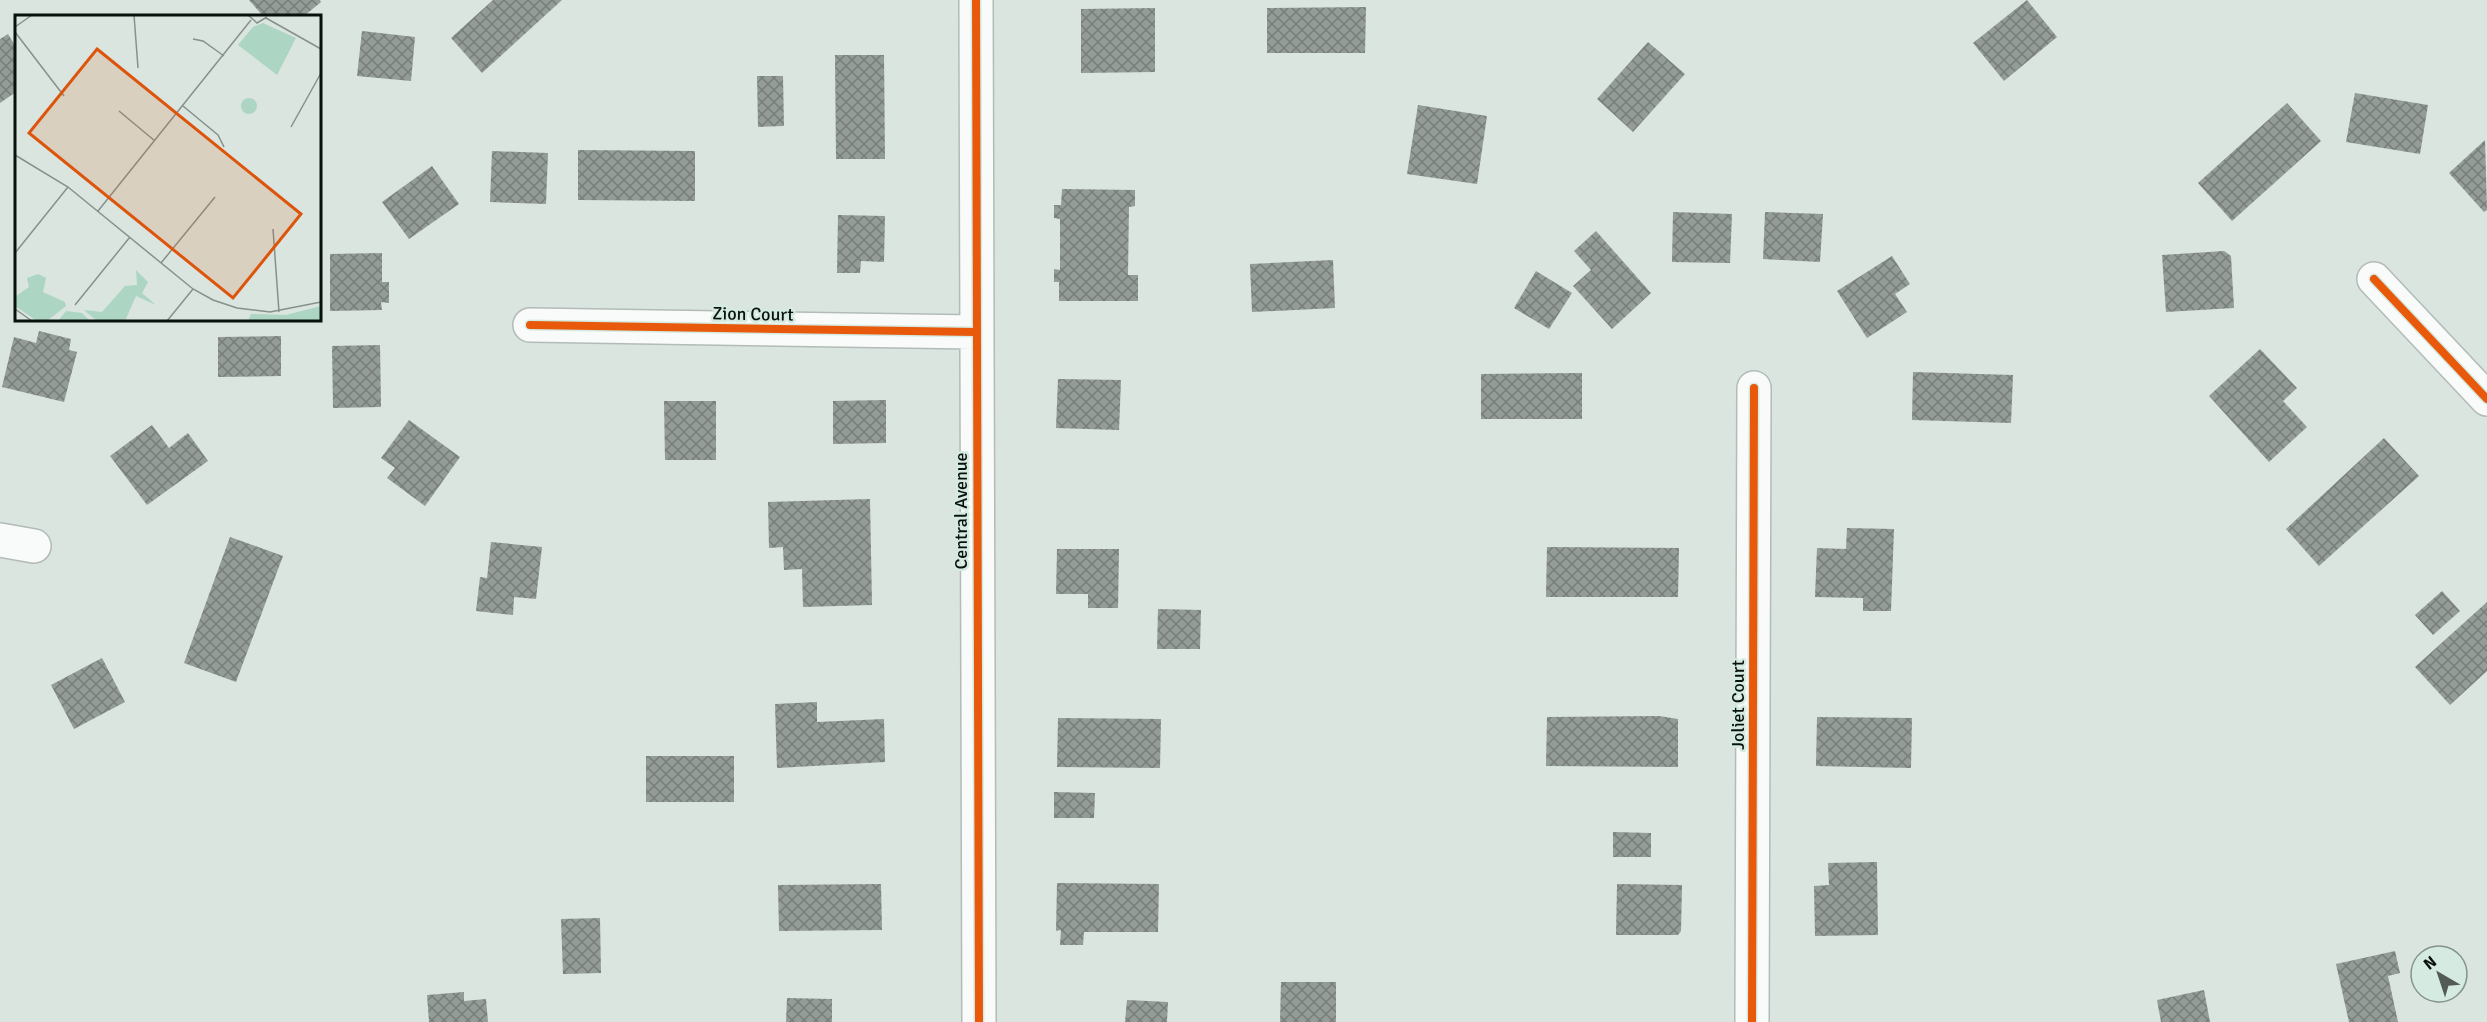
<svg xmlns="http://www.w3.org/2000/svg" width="2487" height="1022" font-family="Signika,sans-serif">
<defs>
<pattern id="building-cross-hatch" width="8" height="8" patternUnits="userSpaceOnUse" patternTransform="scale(1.5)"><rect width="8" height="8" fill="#949c98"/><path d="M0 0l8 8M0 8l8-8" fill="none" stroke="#777e7a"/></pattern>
</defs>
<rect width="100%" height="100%" fill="#dae5e0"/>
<path fill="url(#building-cross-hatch)" d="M249 0H320L321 2 304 16H263Z
M493 0H562L482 73 451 38Z
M2027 0 2057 37 2004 81 1973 43Z
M1366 7 1365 53H1267V8Z
M1155 8V72L1081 73V9Z
M362 31 415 37 411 81 357 76Z
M8 34 16 47V92L0 103V39Z
M1648 42 1685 74 1633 132 1597 99Z
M835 55H884L885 159H836Z
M757 76H783L784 126 758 127Z
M2355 93 2428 105 2420 154 2346 142Z
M2287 103 2321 141 2232 221 2198 183Z
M1418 105 1487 116 1477 184 1407 174Z
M2485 140 2487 210 2484 212 2449 173Z
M578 150 695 151V201L578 200Z
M492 151 548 153 546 204 490 202Z
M432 166 459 204 409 239 382 202Z
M1062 189 1135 190V206L1129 207 1128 275H1138V301H1059V282H1054V269L1060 270V219L1054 218V205H1061Z
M1673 212 1732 214 1730 263 1672 262Z
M1765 212 1823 214 1820 262 1763 259Z
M838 215 885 216 884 262 861 261 860 273H837Z
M1596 231 1651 293 1612 329 1573 286 1591 270 1574 251Z
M2224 251 2231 256 2234 308 2166 312 2162 255Z
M382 253V282H389V303L381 302 382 310 330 311V254Z
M1892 256 1910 284 1895 294 1907 312 1867 338 1837 291Z
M1333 260 1335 308 1252 312 1250 264Z
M1536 271 1572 293 1549 329 1514 308Z
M39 331 71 339 69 350 77 352 64 402 2 387 14 337 36 343Z
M281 336V376L218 377V337Z
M380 345 381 407 333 408 332 346Z
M2260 349 2297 388 2283 401 2307 427 2269 462 2209 396Z
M1913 372 2013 375 2011 423 1912 420Z
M1582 373V419H1481V374Z
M1058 379 1121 380 1119 430 1056 428Z
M886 400V443L833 444V401Z
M664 401H716V460H665Z
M409 420 460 457 425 506 387 478 395 468 381 458Z
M152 425 169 448 188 433 208 461 147 505 110 456Z
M2384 438 2419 476 2319 566 2286 529Z
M870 499 872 605 803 607 802 569 784 570 783 547 769 548 768 502Z
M1847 528 1894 529 1891 611H1863V598L1815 597 1817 548 1846 549Z
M230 537 283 556 236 682 184 663Z
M491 542 542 547 536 599 514 597 513 615 476 611 480 577 487 578Z
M1547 547 1679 548 1678 597H1546Z
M1057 549H1119L1118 608H1088V594H1056Z
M2442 591 2460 611 2433 635 2415 615Z
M2487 602V671L2450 705 2415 667Z
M1158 609 1201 610 1200 649H1157Z
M102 658 125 702 74 729 51 685Z
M817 702V722L884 719 885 762 777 768 775 704Z
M1659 716 1678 719V767L1546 766 1547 717Z
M1817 717 1912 718 1911 768 1816 766Z
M1058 718 1161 719 1160 768 1057 767Z
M646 756H734V802H646Z
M1054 792 1095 793 1094 818H1054Z
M1613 832 1651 833V857H1613Z
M1877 862 1878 935 1815 936 1814 886 1829 885 1828 863Z
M1057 883 1159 884 1158 932H1084L1083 945H1060L1061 930 1056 931Z
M881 884 882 930 779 931 778 885Z
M1617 884 1682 885 1681 931 1678 935H1616Z
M600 918 601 973 563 974 561 919Z
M2395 951 2400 973 2388 976 2398 1022H2349L2336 964Z
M1281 982H1336V1022H1280Z
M2204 990 2210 1022H2161L2157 1000Z
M464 992V1001L486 999 488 1022H429L427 995Z
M787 998 832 999V1022H786Z
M1127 1000 1168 1002 1167 1022H1125Z"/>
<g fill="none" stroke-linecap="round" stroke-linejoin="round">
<defs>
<path id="minor" d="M976 0 979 1022
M2374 279 2487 399
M530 325 975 332
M0 540 34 546
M1752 1022 1754 388"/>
</defs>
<use href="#minor" stroke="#b2bbb7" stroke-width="36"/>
<use href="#minor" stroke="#f9fbfa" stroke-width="33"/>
<defs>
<path id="cycleway" d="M976 0 979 1022
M2374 279 2487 399
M530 325 975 332
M1752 1022 1754 388"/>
</defs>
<use href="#cycleway" stroke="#d5eae0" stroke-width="11"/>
<use href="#cycleway" stroke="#e8590c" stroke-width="8"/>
</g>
<g text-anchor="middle" stroke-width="5" stroke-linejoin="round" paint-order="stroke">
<g font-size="18" fill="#09110d" stroke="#d5eae0">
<text transform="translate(753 314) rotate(1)" y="6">Zion Court</text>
<text transform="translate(961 511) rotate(-90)" y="6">Central Avenue</text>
<text transform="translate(1738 705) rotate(-90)" y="6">Joliet Court</text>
</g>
</g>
<g transform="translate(15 15)">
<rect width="306" height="306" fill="#dae5e0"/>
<path d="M121 255 133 267 127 278 141 290 121 281 110 306H82L69 295 87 297 110 271 122 270ZM23 259 31 263 28 277 50 287 51 291 32 306H22L0 291 1 281 14 272 12 263ZM51 296 67 298 75 306H43Z" fill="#acd5c3"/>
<path d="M248 8 281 23 262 60 223 30 238 12ZM226 91a8 8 0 1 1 16 0a8 8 0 1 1-16 0ZM306 291V306H233L236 299 271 300Z" fill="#acd5c3"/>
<path fill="none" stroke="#86908c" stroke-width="1.5" d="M119 0 123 53M233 0 242 8 252 2M251 3 306 34M0 12 17 0M0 17 49 81M178 24 188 26 209 41M168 91 203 120 209 132M104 96 140 126M276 112 306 58M0 140 53 172 178 274 198 285 222 293 255 297 306 287M83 196 236 5M258 214 264 297M0 238 53 172M146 248 200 182M60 290 115 222M0 294 17 306M152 306 178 274"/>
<path fill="#dd550c" fill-opacity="0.15" stroke="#dd550c" stroke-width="3" d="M82 34 286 199 218 283 14 118Z"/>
<rect width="306" height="306" fill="none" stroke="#09110d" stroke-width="3"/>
</g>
<g transform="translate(2439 974) rotate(321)"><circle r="28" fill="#d5eae0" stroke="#83938c" stroke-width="1.5"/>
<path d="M0-4.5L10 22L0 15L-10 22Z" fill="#525b57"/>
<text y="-9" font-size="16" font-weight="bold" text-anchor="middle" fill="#09110d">N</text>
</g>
</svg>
